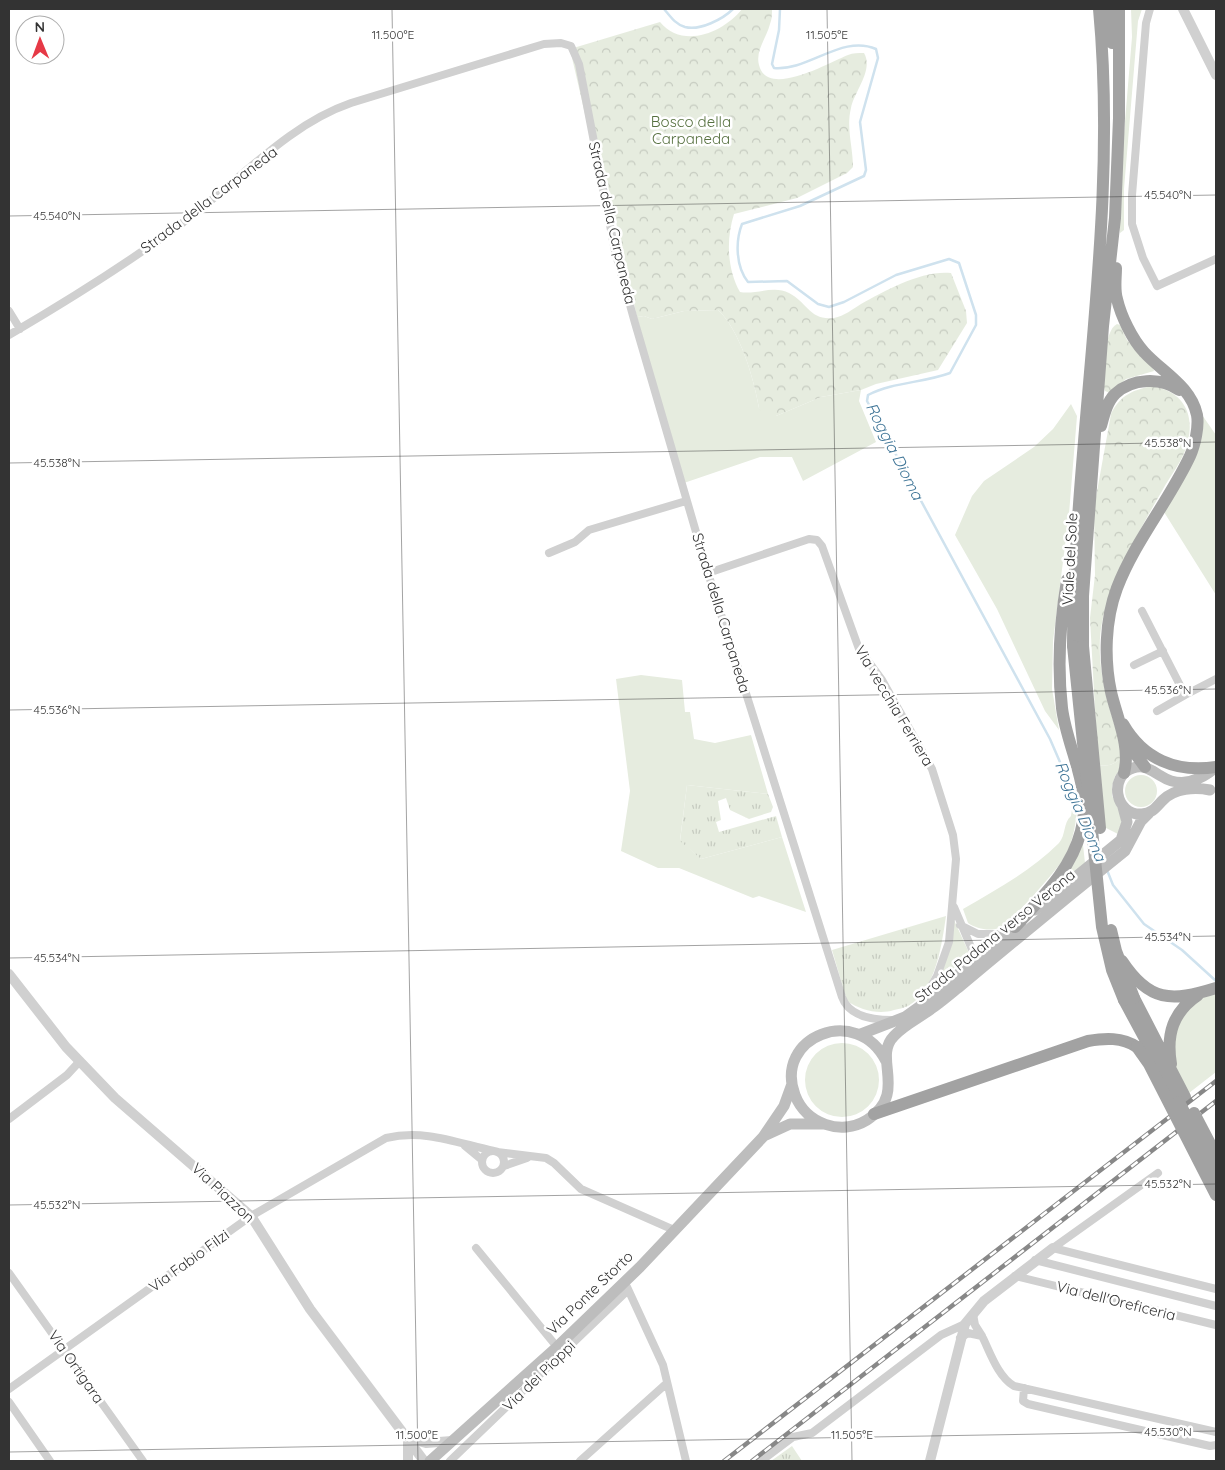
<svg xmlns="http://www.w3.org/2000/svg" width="1225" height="1470" font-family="Quicksand,sans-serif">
<defs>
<pattern id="forest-crowns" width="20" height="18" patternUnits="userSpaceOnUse" patternTransform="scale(1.25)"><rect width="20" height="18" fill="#e6ecdf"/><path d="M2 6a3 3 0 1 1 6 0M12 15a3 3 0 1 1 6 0" fill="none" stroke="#c6cbc0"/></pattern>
<pattern id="park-tufts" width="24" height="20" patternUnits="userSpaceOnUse" patternTransform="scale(1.25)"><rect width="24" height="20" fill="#e6ecdf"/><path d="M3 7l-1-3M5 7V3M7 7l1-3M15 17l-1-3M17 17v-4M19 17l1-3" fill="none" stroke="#c6cbc0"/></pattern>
</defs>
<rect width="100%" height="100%" fill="#fff"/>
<path fill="#e6ecdf" d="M1131 9H1142L1138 21 1124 189V230L1120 233 1118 206 1132 37Z
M718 310C740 330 754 379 759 408L776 416 821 397 861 390 859 401 876 442 803 481 792 457H760L681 484 637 317 644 316 652 319 684 311Z
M1071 404 1077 416 1069 514 1053 641 1052 689 1059 730 1045 711 997 609 955 535 972 496 984 481 1034 447 1053 429Z
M1200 412 1216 435V595L1164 512Z
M641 675 682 680 685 712H690L694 739 715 743 751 735 768 794 687 785 680 840 701 859 782 837 806 912 759 896 753 898 679 868H658L621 851 630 791 616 679Z
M1124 755 1120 771 1115 776 1112 787V796L1122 812 1120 835 1104 827 1098 765C1110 767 1115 764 1124 755Z
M1125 791a16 16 0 1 1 32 0a16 16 0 1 1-32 0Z
M1078 802C1076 821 1074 841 1064 858 1058 869 1011 922 1001 927 991 932 977 929 968 923L963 909C997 889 1031 871 1059 843 1066 835 1063 823 1071 816L1073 803Z
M1082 836 1085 863 1064 880Z
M954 920 970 955 938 981 949 951Z
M1216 990V1072L1189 1093 1175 1067 1171 1042 1185 1007Z
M805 1080a37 37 0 1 1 74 0a37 37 0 1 1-74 0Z"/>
<path fill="url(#forest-crowns)" d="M742 9H772C772 14 772 19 770 24 767 37 755 51 759 65 767 99 830 62 848 55 853 53 858 53 864 53 874 70 854 92 851 108 846 128 853 147 853 167L847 173 797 198 734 214C726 239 727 269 740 292 755 295 774 285 789 293 807 302 810 321 834 318 844 316 853 309 861 304 886 290 922 270 951 273L966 311 967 323 938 370 876 384 861 390 821 397 776 416 765 417 759 408C754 379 740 330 718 310L684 311 652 319 644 316 637 317 599 145 588 127 570 49 660 22C683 50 724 32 742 9Z
M1117 324 1120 325 1127 340 1152 365 1154 371 1126 379 1110 393 1105 391 1104 388C1105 372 1103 331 1117 324Z
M1152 386C1181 391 1195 411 1188 441 1184 460 1171 474 1162 491 1142 525 1112 580 1103 618 1092 664 1111 712 1124 755 1115 764 1110 767 1098 765L1090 618 1095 575 1094 508 1111 414C1120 395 1133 390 1152 386Z"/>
<path fill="url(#park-tufts)" d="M687 785 768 794 773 807 771 812 749 819 730 810 726 798 718 801 721 820 716 822 719 832 776 816 782 837 701 859 680 841Z
M946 916C942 943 936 991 908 1006 904 1008 898 1009 894 1010 879 1015 860 1010 847 1001L832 950Z
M792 1446 802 1461H771Z"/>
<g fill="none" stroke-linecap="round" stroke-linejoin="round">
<path stroke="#cfe2ee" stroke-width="2.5" d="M664 9C670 16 675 24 685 27 700 31 723 19 733 9
M780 9 779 30 772 64 774 68C809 71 842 34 876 49L878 58 860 122 866 170 864 176 800 206 742 224C735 242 736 267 748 282L787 281 818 304 829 307 844 302 896 275 949 259 959 263 976 315V325L950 373C923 383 893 382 868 395L867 401 1050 739 1079 806
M1107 870 1113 885 1144 924 1182 950 1216 981"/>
<path stroke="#d0d0d0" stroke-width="8" d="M1150 9 1146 23 1132 195V224L1143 258 1157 286 1216 259
M9 311 20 329
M9 335C69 300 128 263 185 221 238 182 287 125 351 103L544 44 561 43 571 46 579 64 615 251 635 323 708 573 842 997C849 1017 874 1020 892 1020
M549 553 575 542 589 530 686 501
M708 573 809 539 817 540 822 546 859 649 882 680 932 769 953 835 956 859 949 942 937 976 925 997
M1142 611 1185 695 1216 679
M1134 665 1163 651
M1157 711 1185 695
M954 907 976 959V963
M960 925 978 934H1006
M9 1119 67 1075 79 1062
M465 1146 482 1160
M482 1162a11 11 0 1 1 22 0a11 11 0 1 1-22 0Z
M497 1152 546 1158 554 1163 581 1189 674 1230
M504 1166 527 1158
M476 1248 557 1347
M1053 1248 1216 1289
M1053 1248 1158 1173
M1035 1260 1216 1306
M9 1273 143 1461
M1015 1276 1216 1325
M627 1287 663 1365 686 1461
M973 1314 975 1325 982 1336
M960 1338 968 1333 982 1336C990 1352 998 1377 1014 1386L1216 1432
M1024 1388 1023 1401 1028 1404 1210 1446 1216 1445
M9 1389 251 1216 386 1138C425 1129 457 1143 494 1151
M9 1402 50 1461
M450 1461 628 1290
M580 1461 667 1383
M761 1461 793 1437 812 1433 941 1335 965 1324"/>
<path stroke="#d0d0d0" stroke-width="10" d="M1183 9 1216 75
M9 974 66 1047 115 1098 251 1216 310 1309 424 1461
M408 1438 426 1443 452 1441
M408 1439V1461
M930 1461 965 1324 984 1301 1053 1248"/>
<path stroke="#bdbdbd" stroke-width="11" d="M1210 790C1195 787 1175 788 1163 800 1156 807 1153 813 1142 814 1115 816 1108 776 1133 768 1145 764 1152 771 1161 776 1181 789 1201 780 1216 767
M1035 910 1121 840 1127 822 1123 807
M861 1034 905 1017 919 1007 1021 922
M886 1061C857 1003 773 1037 795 1095 806 1124 841 1136 867 1120 909 1093 872 1058 894 1036 904 1025 919 1018 931 1009 940 1003 949 995 958 988 1013 942 1069 896 1125 851L1141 821 1149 813
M766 1135 790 1124H823
M430 1461 557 1347 640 1267 763 1137 784 1106 792 1084"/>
<path stroke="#a2a2a2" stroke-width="12" d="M1107 9 1112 43
M1116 268C1116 278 1114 289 1117 299 1121 316 1132 339 1144 352 1162 372 1191 386 1197 415 1199 426 1195 445 1190 456 1169 501 1135 541 1117 588 1105 620 1104 659 1111 692 1117 718 1131 747 1124 773
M1101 426C1104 415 1107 402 1115 394 1132 378 1161 377 1179 390
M1073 646C1074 433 1119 222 1099 9
M1083 646V596L1093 460 1103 326 1115 218 1119 118V9
M1123 724C1143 759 1176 773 1216 767
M1129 740 1134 752 1145 767
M1015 927C1042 897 1071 870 1081 831 1093 789 1067 749 1062 708 1057 665 1060 622 1067 580
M1122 961C1149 1002 1171 1002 1216 988
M1134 998 1185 1097
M1124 1000 1179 1102
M1171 1064C1166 1034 1173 1012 1198 995
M874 1114 1088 1041C1105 1038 1122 1037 1137 1047"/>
<defs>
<path id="rail" d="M724 1461 1216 1081
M752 1461 1216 1101"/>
</defs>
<use href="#rail" stroke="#888" stroke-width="4.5"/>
<use href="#rail" stroke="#fff" stroke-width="2.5" stroke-dasharray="8" stroke-linecap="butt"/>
<path stroke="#a2a2a2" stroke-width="12" d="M1073 646 1102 927 1112 970 1124 1000
M1083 646 1100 828
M1111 930 1116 951 1134 998
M1137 1047 1149 1064 1216 1195
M1179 1102 1216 1175
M1194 1113 1216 1155"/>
</g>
<path fill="none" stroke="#333" stroke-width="1" stroke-opacity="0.45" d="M392 9 418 1461M827 9 852 1461M9 216 1216 195M9 463 1216 442M9 710 1216 689M9 958 1216 936M9 1205 1216 1184M9 1452 1216 1431"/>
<g text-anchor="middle" stroke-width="5" stroke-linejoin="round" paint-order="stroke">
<g font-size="15" fill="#56703f" stroke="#fff">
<text x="691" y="127">Bosco della<tspan x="691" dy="17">Carpaneda</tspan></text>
</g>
<g font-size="15" fill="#333" stroke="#fff">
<text transform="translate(209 200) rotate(-37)" y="5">Strada della Carpaneda</text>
<text transform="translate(612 223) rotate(77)" y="5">Strada della Carpaneda</text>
<text transform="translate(1070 559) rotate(-87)" y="5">Viale del Sole</text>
<text transform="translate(721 613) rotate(73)" y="5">Strada della Carpaneda</text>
<text transform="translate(894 706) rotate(59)" y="5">Via vecchia Ferriera</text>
<text transform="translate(995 936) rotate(-39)" y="5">Strada Padana verso Verona</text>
<text transform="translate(223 1193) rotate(43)" y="5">Via Piazzon</text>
<text transform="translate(189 1261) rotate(-36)" y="5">Via Fabio Filzi</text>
<text transform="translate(590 1293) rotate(-44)" y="5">Via Ponte Storto</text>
<text transform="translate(1116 1301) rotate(14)" y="5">Via dell'Oreficeria</text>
<text transform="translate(76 1367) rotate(55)" y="5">Via Ortigara</text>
<text transform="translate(539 1376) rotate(-44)" y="5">Via dei Pioppi</text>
</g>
<g font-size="16" font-style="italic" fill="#3f7597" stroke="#fff">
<text transform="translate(895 451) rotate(63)" y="6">Roggia Dioma</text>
<text transform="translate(1081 811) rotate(67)" y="6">Roggia Dioma</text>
</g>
</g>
<g font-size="12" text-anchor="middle" fill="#333" stroke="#fff" stroke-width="5" stroke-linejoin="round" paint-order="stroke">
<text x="393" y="39">11.500°E</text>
<text x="827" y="39">11.505°E</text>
<text x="1168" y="199">45.540°N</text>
<text x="57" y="220">45.540°N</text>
<text x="1168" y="447">45.538°N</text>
<text x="57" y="467">45.538°N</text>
<text x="1168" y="694">45.536°N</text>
<text x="57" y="714">45.536°N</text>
<text x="1168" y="941">45.534°N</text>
<text x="57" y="962">45.534°N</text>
<text x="1168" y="1188">45.532°N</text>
<text x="57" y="1209">45.532°N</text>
<text x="1168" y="1436">45.530°N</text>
<text x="417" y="1439">11.500°E</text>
<text x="852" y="1439">11.505°E</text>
</g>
<rect width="1225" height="1470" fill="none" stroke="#333333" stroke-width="20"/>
<g transform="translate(40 40) rotate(359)"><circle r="24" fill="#ffffff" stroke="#adadad"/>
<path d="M0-4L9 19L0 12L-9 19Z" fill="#e63946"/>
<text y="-8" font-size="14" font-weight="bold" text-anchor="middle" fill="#333333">N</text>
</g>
</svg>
